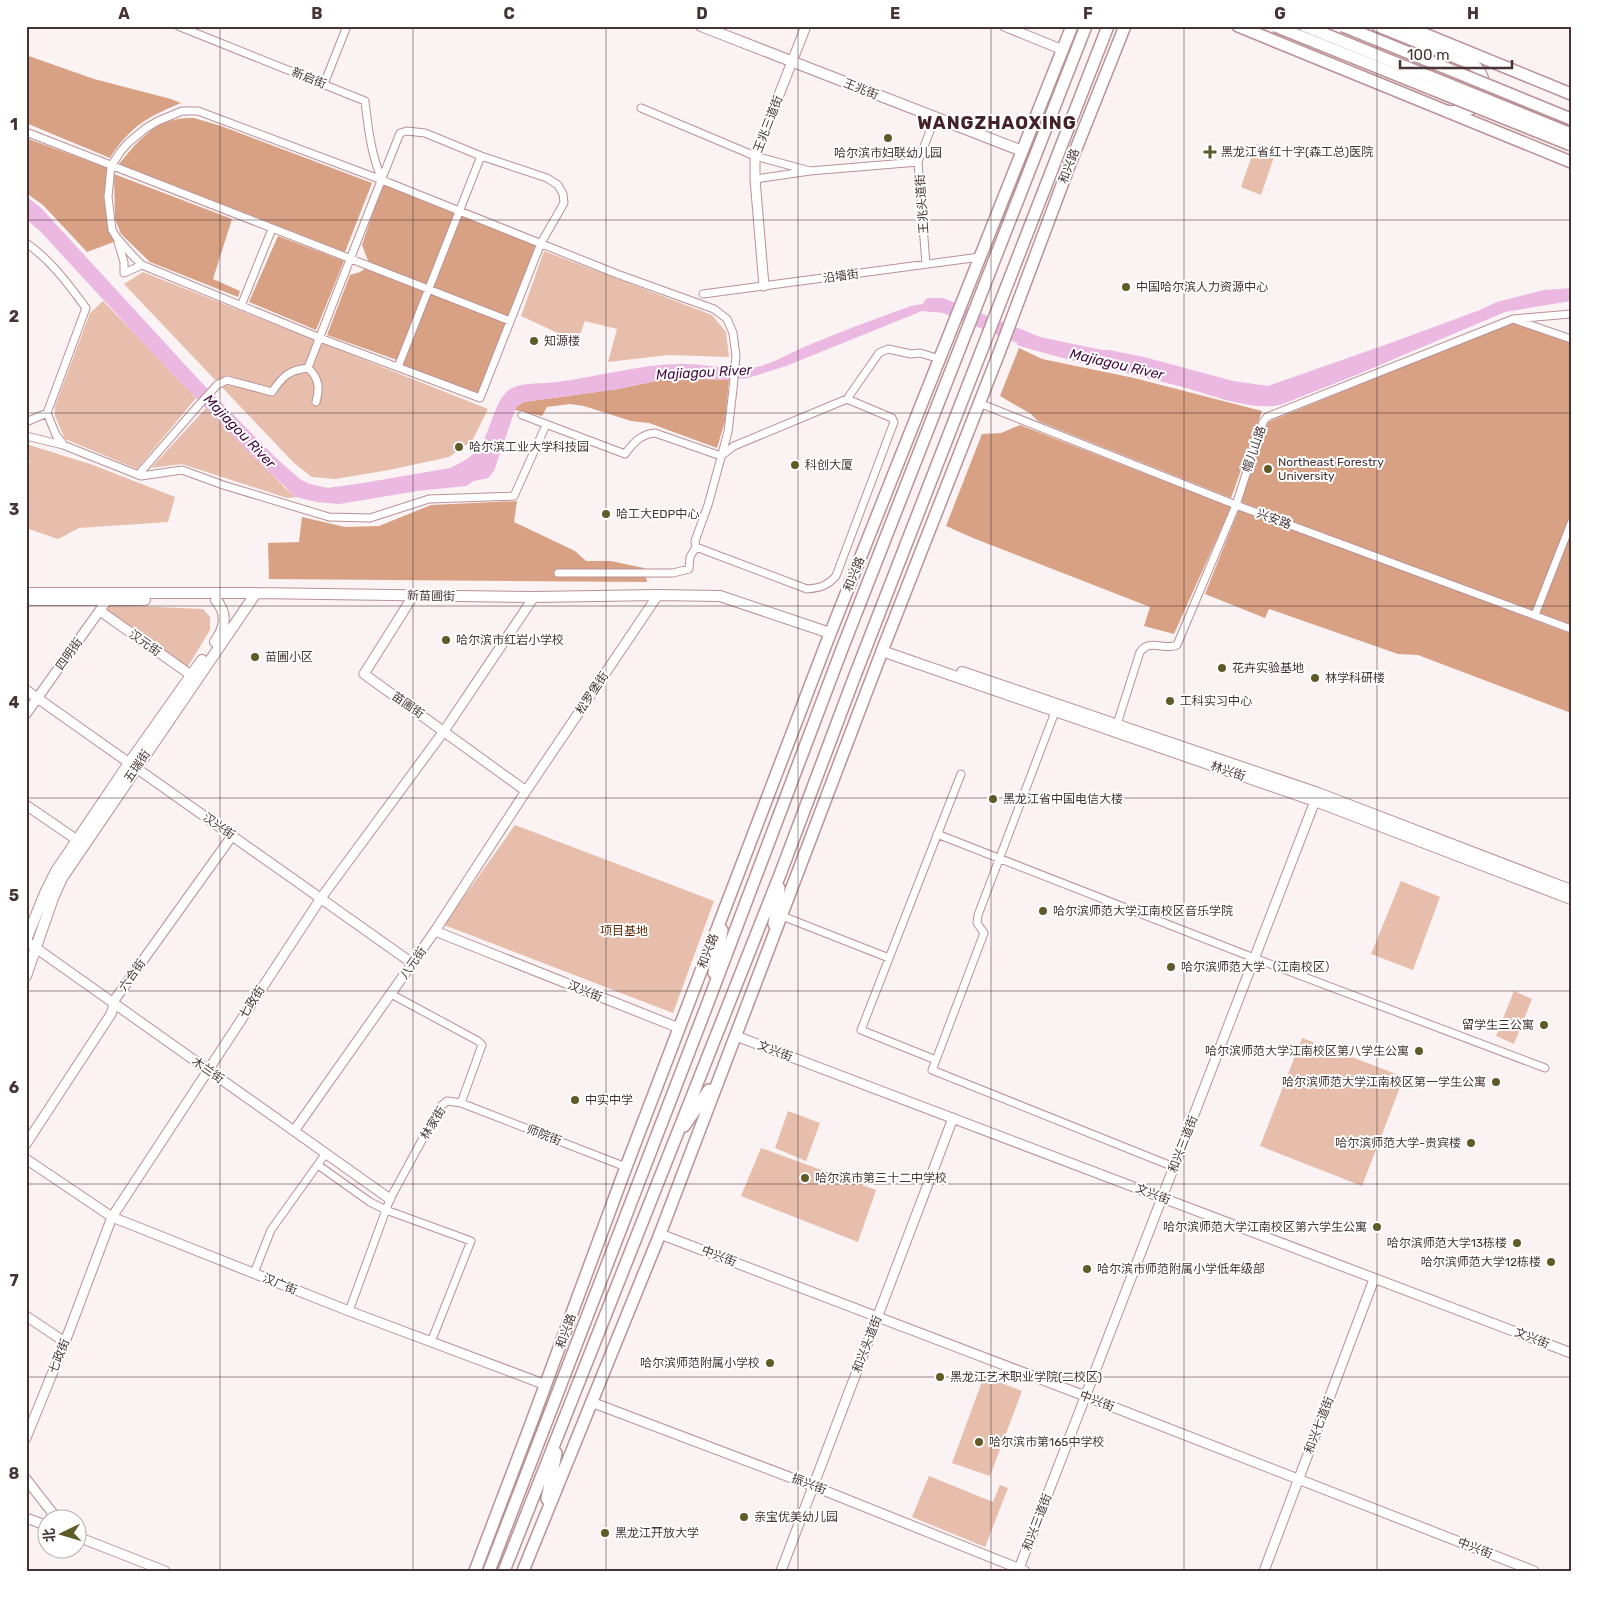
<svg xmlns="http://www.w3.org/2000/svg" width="1597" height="1597" font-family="Rubik,'Noto Sans SC',sans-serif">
<rect width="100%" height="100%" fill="#fbf2f3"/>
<path fill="#e6beab" d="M1256 144 1276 151 1261 195 1241 187Z
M544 251 712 315 726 332 729 357 668 355 608 362 617 329 585 321 577 342 521 316Z
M143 272 488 409 472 441 449 457 389 470 335 479 312 477 294 463 124 284Z
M103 301 196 398 137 469 65 439 55 416V406L90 313Z
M206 408 284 487 296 497 287 498 182 464 151 468Z
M26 444 93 465 175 497 168 522 79 528 58 539 26 528V472L30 461 26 459Z
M110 605 203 609 210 617V630L187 668 105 611Z
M515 825 714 901 673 1013 444 925Z
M1401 881 1440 897 1413 970 1371 954Z
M1514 991 1532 999 1514 1044 1496 1036Z
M1302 1038 1404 1077 1362 1186 1260 1146Z
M788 1111 820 1123 806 1161 775 1148Z
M761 1148 876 1190 858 1242 741 1196Z
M984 1376 1022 1391 990 1476 952 1463Z
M929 1476 993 1502 1000 1485 1008 1488 985 1547 912 1517Z"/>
<path fill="#d9a184" d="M26 55 94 79 171 99 181 103C148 117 130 126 110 158L26 123Z
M194 118 221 126 372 183 345 252 119 164C134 146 150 125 174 120 181 118 188 118 194 118Z
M26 138 107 168C104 194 106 217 114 242L87 252 43 205 26 193Z
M114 174 232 219 213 279 240 291 238 297 150 262 121 234 115 219Z
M383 183 456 213 428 285 369 263 362 245Z
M462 216 537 245 507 317 433 288Z
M278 236 344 261 316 330 249 302Z
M366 268 426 291 397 360 327 335 350 275 360 272Z
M431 293 506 323 479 393 402 365Z
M1513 322 1571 342V515L1533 612 1241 502 1268 422Z
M1019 348 1042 359 1134 378 1262 411 1231 498 1038 421 1031 414 1000 396Z
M670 378 729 380 725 421 717 448 649 423 631 421 584 406 570 404 547 407 542 416 515 410 516 407 524 402 618 389Z
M1020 425 1231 507 1174 634 1144 626 1150 607 973 538 946 526 982 434 1001 433Z
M517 501 514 522 575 551 586 561H611L644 568 647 582 269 579 268 543 299 542 302 517 345 527 379 526 431 505Z
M1239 509 1571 634V713L1418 655 1398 654 1269 609 1265 618 1205 594Z
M1571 531V626L1539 614Z"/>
<path fill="#eab8e0" d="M26 196 41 208 200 381 276 458 301 480 310 484 328 488 363 483 450 468C462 462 475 456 482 443 492 427 495 397 512 388 525 382 543 384 557 382 598 377 640 364 681 364 706 363 731 372 756 367 775 363 791 352 809 345 842 331 877 318 911 306L928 303 949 304 946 313 922 311 786 366 748 378 729 380 670 378 618 389 524 402 516 407 494 471 488 478 474 481 466 486 417 491 339 504 317 502 296 497 252 456 144 344 41 232 26 219Z
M1571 288V301L1505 312 1361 373 1280 405C1250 411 1209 394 1179 386 1125 372 1070 362 1017 345L1021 333 1102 350H1109L1144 357 1233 381 1268 386 1396 341 1480 310 1497 302 1544 290Z"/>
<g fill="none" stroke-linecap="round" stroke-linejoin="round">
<path stroke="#eab8e0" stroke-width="14" d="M930 305H942L1036 343"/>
<defs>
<path id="minor" d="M178 26 365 101C368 128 371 154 382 180
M324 84 347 26
M641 108 755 156 810 171
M26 132 510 321
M755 179 810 171 918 162
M118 242 124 262V273L142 265
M26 243C51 260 68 284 86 308L47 413 26 422
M926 264 918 162 935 118
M703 294 980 257
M241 306 272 229
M1516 320 1571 339
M398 367 481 156
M308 368C338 289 369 211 400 133L407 131 425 133 481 156 547 178 558 185 563 194 564 203 541 243 480 398 320 338 142 265 132 255 117 238 112 230 108 197 111 166 121 151 128 143 146 128 158 121 182 111H198L382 180 617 274 714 309 727 319 733 333 736 356 733 389 728 432 708 505 695 541 696 547 807 589C820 588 827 586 836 576L894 422 892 418 847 399
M979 403 1236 505 1571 629
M47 413 56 435 63 444
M522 415 625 454C633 443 641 434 655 433L721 456 734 446 847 399 879 353 888 349 911 354 920 353 940 359
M26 436 63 445 141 476 182 470 223 485 329 517 370 518 429 499 514 496 546 425
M138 475 198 406 217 385 227 380 272 392C283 376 289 370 308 368 319 378 320 388 316 402
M558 573H673L689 569 690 557 696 547
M1535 615 1571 523
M1117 724 1140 652C1150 638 1165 651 1177 645L1236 505 1263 422 1267 417 1513 319 1571 314
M961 774 861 1030 936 1060 932 1070 1174 1167
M937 834 1254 958 1545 1068
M782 916 889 958
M936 1060 984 933 977 923 978 915 1055 712
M461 1103 626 1167
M318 1165 370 1202 386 1210 471 1241 431 1342
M254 1273 271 1230 326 1153
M349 1311 390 1199 440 1107 447 1101 461 1103 482 1045 478 1041 391 994"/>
<path id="tertiary" d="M1004 26 1063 50
M764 286 755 179V156L806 26
M413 596 364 674 526 791
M100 611 191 675
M26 690 412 963
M26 714 110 596
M26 805 77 840
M435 931 679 1028
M26 941 390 1199
M736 1036 1571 1353
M294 1131 435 931 526 791 658 595
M26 1144 111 1014 113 1008V1002L232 836
M26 1159 112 1217 349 1311 546 1385
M660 1234 1085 1396 1534 1571
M26 1316 65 1342
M591 1402 813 1486 1025 1571
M26 1438 65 1342 112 1217 321 898 444 731 534 597
M26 1479 58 1520
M26 1518 48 1526
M78 1537 165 1571
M781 1571 953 1118
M1018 1571 1315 801
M1264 1571 1374 1279"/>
<path id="secondary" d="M701 26 1022 151
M26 593H256L534 597 658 595 720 596 830 633
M26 600H145
M215 642C225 628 228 614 216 600
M882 651 1315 801 1571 899
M962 672 1318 793 1571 890
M26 940 45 893 56 871 129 763 202 660
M26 976 53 898 62 878 256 593"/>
<path id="primary" d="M1238 26 1571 162
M1378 26 1472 64C1487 75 1488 99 1472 108 1466 112 1455 111 1448 112
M1405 26 1571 94"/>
<path id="trunk" d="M774 924 779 888
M714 973 722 930
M684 1126 709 1090
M547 1499 556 1453
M475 1571 532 1421 626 1167 828 639 1072 26
M489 1571 709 1000 842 649 1086 26
M504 1571 781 872 854 678 1108 26
M523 1571 660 1234 884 646 999 353 1068 169 1125 26"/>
</defs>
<use href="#minor" stroke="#ba9196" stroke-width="9"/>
<use href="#tertiary" stroke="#ba9196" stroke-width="11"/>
<use href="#secondary" stroke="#ba9196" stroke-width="12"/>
<use href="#primary" stroke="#ba9196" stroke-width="14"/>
<use href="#trunk" stroke="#ba9196" stroke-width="14"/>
<use href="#minor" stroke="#fff" stroke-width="7"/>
<use href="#tertiary" stroke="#fff" stroke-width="9"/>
<use href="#secondary" stroke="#fff" stroke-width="10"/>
<use href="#primary" stroke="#fff" stroke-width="11"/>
<use href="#trunk" stroke="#fff" stroke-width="11"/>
<defs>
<path id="primary-bridge" d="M1275 26 1571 145"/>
<path id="trunk-bridge" d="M1305 26 1571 134
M1343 26 1571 119"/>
</defs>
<use href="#primary-bridge" stroke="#ba9196" stroke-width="14" stroke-linecap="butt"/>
<use href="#trunk-bridge" stroke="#ba9196" stroke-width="14" stroke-linecap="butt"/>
<use href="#primary-bridge" stroke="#fff" stroke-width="11"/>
<use href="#trunk-bridge" stroke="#fff" stroke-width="11"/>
</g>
<path fill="none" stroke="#453436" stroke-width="1" stroke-opacity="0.55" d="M220 26V1571M413 26V1571M606 26V1571M798 26V1571M991 26V1571M1184 26V1571M1377 26V1571M26 220H1571M26 413H1571M26 606H1571M26 798H1571M26 991H1571M26 1184H1571M26 1377H1571"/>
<g fill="#5f5b27" stroke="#fff" stroke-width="2">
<circle cx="888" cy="138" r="5"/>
<path d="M1207.5 144.5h5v5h5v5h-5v5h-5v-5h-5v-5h5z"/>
<circle cx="1126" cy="287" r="5"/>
<circle cx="534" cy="341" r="5"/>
<circle cx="459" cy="447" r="5"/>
<circle cx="795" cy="465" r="5"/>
<circle cx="1268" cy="469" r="5"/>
<circle cx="606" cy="514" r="5"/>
<circle cx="446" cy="640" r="5"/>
<circle cx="255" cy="657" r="5"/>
<circle cx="1222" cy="668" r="5"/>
<circle cx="1315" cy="678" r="5"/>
<circle cx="1170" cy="701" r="5"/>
<circle cx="993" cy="799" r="5"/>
<circle cx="1043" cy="911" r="5"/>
<circle cx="1171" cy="967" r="5"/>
<circle cx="1544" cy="1025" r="5"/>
<circle cx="1419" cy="1051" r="5"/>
<circle cx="1496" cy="1082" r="5"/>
<circle cx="575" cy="1100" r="5"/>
<circle cx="1471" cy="1143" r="5"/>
<circle cx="805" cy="1178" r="5"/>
<circle cx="1377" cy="1227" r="5"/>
<circle cx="1517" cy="1243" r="5"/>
<circle cx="1551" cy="1262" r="5"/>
<circle cx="1087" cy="1269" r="5"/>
<circle cx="770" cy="1363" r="5"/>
<circle cx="940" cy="1377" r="5"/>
<circle cx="979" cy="1442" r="5"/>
<circle cx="744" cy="1517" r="5"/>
<circle cx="605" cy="1533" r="5"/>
</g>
<g text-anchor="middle" stroke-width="4" stroke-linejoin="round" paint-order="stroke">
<g font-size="12" fill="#453436" stroke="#fff">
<text transform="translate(309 78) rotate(22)" y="4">新启街</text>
<text transform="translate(861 89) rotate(21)" y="4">王兆街</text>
<text transform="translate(768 124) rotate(-69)" y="4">王兆三道街</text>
<text transform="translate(1069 166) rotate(-69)" y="4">和兴路</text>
<text transform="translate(922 204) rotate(-94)" y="4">王兆头道街</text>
<text transform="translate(841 276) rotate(-8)" y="4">沿墙街</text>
<text transform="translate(1254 449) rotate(-71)" y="4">帽儿山路</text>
<text transform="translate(1274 519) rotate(20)" y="4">兴安路</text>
<text transform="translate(854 574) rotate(-68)" y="4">和兴路</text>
<text transform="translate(431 596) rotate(1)" y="4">新苗圃街</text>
<text transform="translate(145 643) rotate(35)" y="4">汉元街</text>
<text transform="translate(69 654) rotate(-54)" y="4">四明街</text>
<text transform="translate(592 693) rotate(-56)" y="4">松罗堡街</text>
<text transform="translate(408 705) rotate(35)" y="4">苗圃街</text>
<text transform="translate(137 766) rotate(-56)" y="4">五瑞街</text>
<text transform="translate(1228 771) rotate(19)" y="4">林兴街</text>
<text transform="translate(219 826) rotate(35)" y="4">汉兴街</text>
<text transform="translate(708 951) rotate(-69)" y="4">和兴路</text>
<text transform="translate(413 963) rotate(-55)" y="4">八元街</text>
<text transform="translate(132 975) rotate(-54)" y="4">六合街</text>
<text transform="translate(585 991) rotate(22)" y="4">汉兴街</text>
<text transform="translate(252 1002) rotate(-57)" y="4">七政街</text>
<text transform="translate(775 1051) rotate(21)" y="4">文兴街</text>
<text transform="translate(208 1070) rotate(35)" y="4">木兰街</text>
<text transform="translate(433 1123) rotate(-58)" y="4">林家街</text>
<text transform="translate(544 1135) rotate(21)" y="4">师院街</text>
<text transform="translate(1183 1144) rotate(-69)" y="4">和兴三道街</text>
<text transform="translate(1153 1194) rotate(21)" y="4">文兴街</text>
<text transform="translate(719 1256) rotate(21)" y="4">中兴街</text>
<text transform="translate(280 1284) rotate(22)" y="4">汉广街</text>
<text transform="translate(566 1331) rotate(-70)" y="4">和兴路</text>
<text transform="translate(1532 1338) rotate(21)" y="4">文兴街</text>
<text transform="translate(867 1344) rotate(-69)" y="4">和兴头道街</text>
<text transform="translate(59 1356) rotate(-68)" y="4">七政街</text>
<text transform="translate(1097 1401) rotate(21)" y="4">中兴街</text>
<text transform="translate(1319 1425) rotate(-69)" y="4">和兴七道街</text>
<text transform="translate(809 1484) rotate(21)" y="4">振兴街</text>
<text transform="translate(1037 1522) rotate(-69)" y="4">和兴三道街</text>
<text transform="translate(1475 1548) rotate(21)" y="4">中兴街</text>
</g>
<g font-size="12" fill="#453436" stroke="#fff" text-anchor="start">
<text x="1221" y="156">黑龙江省红十字(森工总)医院</text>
<text x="888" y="157" text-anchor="middle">哈尔滨市妇联幼儿园</text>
<text x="1136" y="291">中国哈尔滨人力资源中心</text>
<text x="544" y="345">知源楼</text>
<text x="469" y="451">哈尔滨工业大学科技园</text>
<text x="1278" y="466">Northeast Forestry<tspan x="1278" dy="14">University</tspan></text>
<text x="805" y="469">科创大厦</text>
<text x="616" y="518">哈工大EDP中心</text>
<text x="456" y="644">哈尔滨市红岩小学校</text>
<text x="265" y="661">苗圃小区</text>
<text x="1232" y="672">花卉实验基地</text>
<text x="1325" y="682">林学科研楼</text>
<text x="1180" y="705">工科实习中心</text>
<text x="1003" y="803">黑龙江省中国电信大楼</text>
<text x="1053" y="915">哈尔滨师范大学江南校区音乐学院</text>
<text x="1181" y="971">哈尔滨师范大学（江南校区）</text>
<text x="1534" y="1029" text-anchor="end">留学生三公寓</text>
<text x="1409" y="1055" text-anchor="end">哈尔滨师范大学江南校区第八学生公寓</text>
<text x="1486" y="1086" text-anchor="end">哈尔滨师范大学江南校区第一学生公寓</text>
<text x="585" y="1104">中实中学</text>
<text x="1461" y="1147" text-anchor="end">哈尔滨师范大学-贵宾楼</text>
<text x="815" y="1182">哈尔滨市第三十二中学校</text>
<text x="1367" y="1231" text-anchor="end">哈尔滨师范大学江南校区第六学生公寓</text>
<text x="1507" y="1247" text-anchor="end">哈尔滨师范大学13栋楼</text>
<text x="1541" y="1266" text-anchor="end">哈尔滨师范大学12栋楼</text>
<text x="1097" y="1273">哈尔滨市师范附属小学低年级部</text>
<text x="760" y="1367" text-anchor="end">哈尔滨师范附属小学校</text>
<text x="950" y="1381">黑龙江艺术职业学院(二校区)</text>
<text x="989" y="1446">哈尔滨市第165中学校</text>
<text x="754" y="1521">亲宝优美幼儿园</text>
<text x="615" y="1537">黑龙江开放大学</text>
</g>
<g font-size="12" fill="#5c2807" stroke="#fff">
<text x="624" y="935">项目基地</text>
</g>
<g font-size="14" font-style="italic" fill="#460c40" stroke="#fff">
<text transform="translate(1117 364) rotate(13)" y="5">Majiagou River</text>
<text transform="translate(704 372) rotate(-3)" y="5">Majiagou River</text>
<text transform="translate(240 431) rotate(46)" y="5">Majiagou River</text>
</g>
<g font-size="18" font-weight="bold" letter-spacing="1" fill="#432328" stroke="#fff">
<text x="997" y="129">WANGZHAOXING</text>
</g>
</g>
<rect width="1597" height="1597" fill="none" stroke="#ffffff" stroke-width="55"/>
<g transform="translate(62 1534) rotate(265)"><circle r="24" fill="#ffffff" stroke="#b5aeaf"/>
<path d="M0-4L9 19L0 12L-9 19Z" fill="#5f5b27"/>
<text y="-8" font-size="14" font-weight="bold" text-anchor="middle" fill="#453436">北</text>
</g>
<path d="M1400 60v8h112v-8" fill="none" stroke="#453436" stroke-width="2.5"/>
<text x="1407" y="60" font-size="15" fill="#453436" stroke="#ffffff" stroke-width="4" paint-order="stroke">100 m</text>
<rect x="28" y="28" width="1542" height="1542" fill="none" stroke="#453436" stroke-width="2"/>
<g font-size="16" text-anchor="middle" font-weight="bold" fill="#453436">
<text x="124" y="19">A</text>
<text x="317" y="19">B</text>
<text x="509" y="19">C</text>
<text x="702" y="19">D</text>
<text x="895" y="19">E</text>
<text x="1088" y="19">F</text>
<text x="1280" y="19">G</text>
<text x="1473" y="19">H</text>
<text x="14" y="130">1</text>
<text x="14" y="322">2</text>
<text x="14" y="515">3</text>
<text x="14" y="708">4</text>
<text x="14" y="901">5</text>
<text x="14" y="1093">6</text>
<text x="14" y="1286">7</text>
<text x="14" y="1479">8</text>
</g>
</svg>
